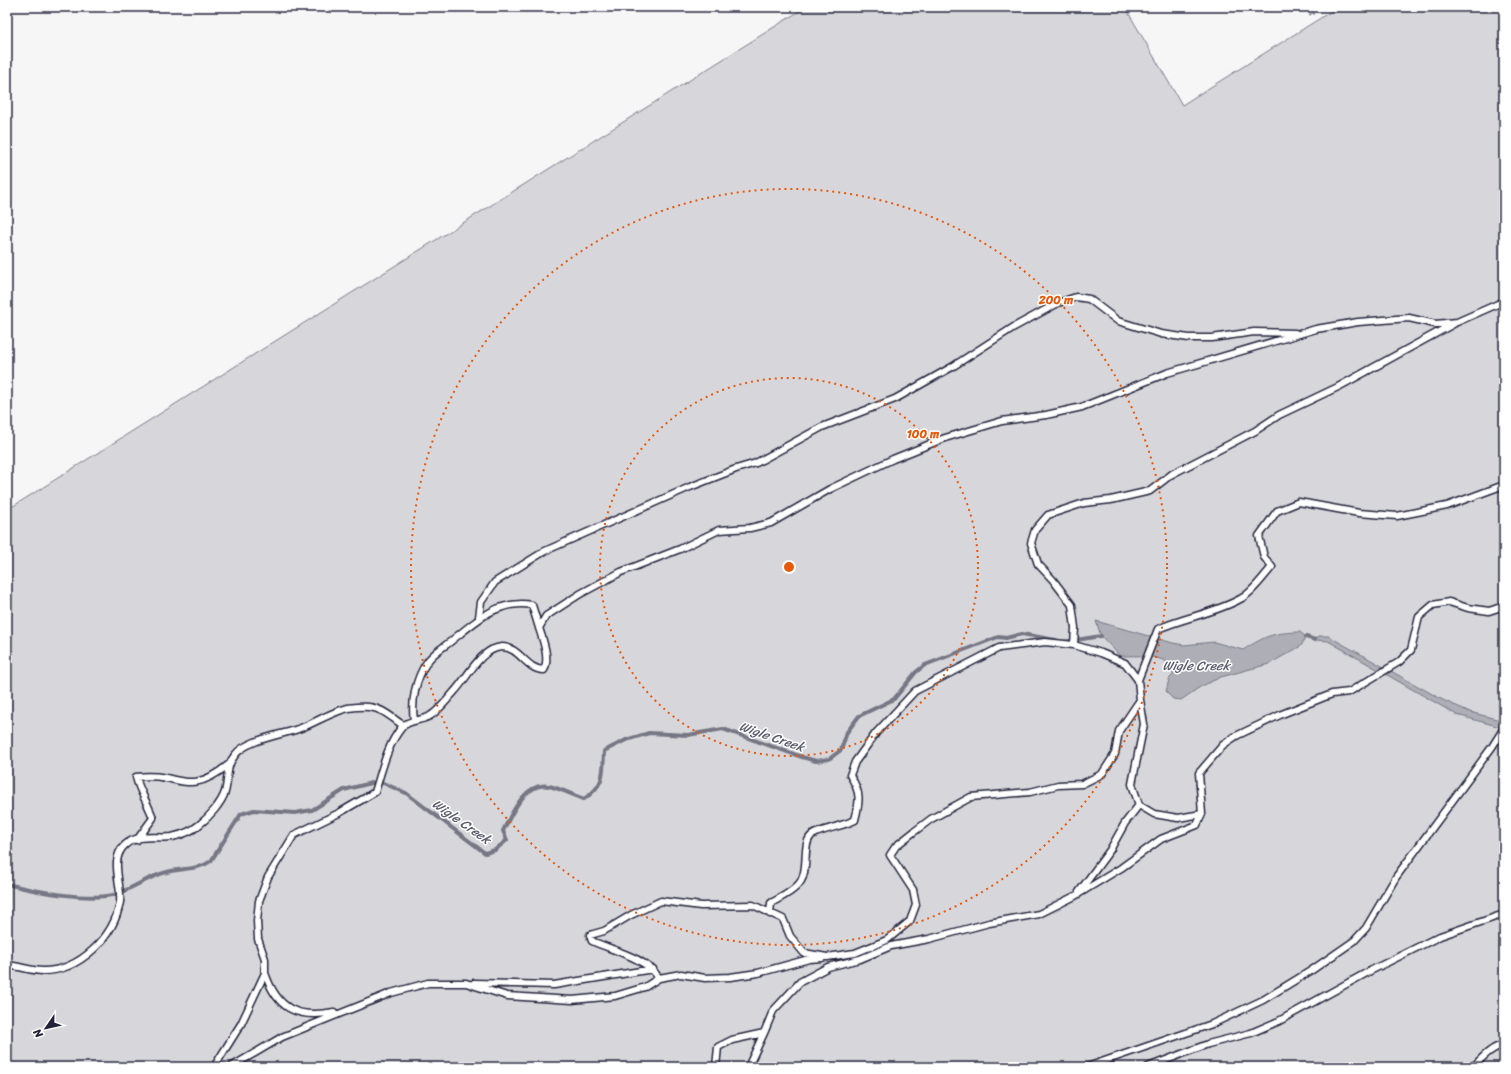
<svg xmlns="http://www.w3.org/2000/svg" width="1511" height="1074" font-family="Sriracha,sans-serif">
<rect width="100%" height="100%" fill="#f6f6f7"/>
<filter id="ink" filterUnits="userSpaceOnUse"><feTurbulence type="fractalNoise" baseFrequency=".025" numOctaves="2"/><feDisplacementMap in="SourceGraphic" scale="8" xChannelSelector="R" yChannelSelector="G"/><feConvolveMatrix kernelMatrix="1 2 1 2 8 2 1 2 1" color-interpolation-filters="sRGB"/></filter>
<g filter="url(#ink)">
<path fill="#d7d7db" stroke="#7c7c8b" d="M806 7H1125L1182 105 1338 7H1504V1067H7V510Z"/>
<path fill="#aeaeb7" stroke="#767685" d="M1096 621 1173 643 1184 645 1214 642 1243 650C1267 635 1272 633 1300 632L1306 637 1301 646 1269 664 1221 677 1200 687 1181 700 1173 699 1166 692 1169 679 1173 675V666C1159 654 1137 656 1120 656L1101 636Z
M1319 636H1328L1443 700 1470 712 1504 721V728L1457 715 1328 641 1315 640 1314 639Z"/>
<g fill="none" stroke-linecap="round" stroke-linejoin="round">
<path stroke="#767685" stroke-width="4" d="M1306 637 1315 640
M1063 642 1101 636
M7 884C34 891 93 903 119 893 135 887 150 876 167 872 182 868 199 870 211 861L241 814 254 810 295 813 312 810 344 790 371 783H383L406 793 485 853 495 850 507 840 503 831C511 815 525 781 549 786 561 789 573 795 584 799 605 785 603 774 604 751L626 740 649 733 688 735 723 729 802 757 816 761 829 759 841 750 847 732 859 716 894 699 916 672 925 665 998 637 1006 638 1022 634 1056 640"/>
<defs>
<path id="service" d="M479 617 481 602 495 582 545 551 690 487 736 469 756 463 822 427 895 399 952 367 1014 327 1058 303 1076 297 1089 299 1118 321 1161 334 1189 338H1212L1254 332 1295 333
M1074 645 1075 628 1072 605 1053 580 1038 564 1031 543 1035 530 1048 515 1084 503 1111 500 1150 491 1172 474 1255 431 1279 415 1338 387 1455 323
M1140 700 1144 724 1132 784 1139 805 1154 814 1178 818 1202 814
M414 720C411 701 416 678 427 662 433 653 442 648 450 642 475 622 497 599 532 605L539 628
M137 840 153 818C148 803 139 791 136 777 179 771 186 799 228 765
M1079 892 1110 850 1125 823 1139 805
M770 914 771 903C780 898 795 891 801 881 809 868 802 845 811 836 817 830 844 826 855 820 860 800 861 793 850 775L855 762 876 733 915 691 999 648 1045 642 1074 645 1101 653 1125 663 1138 680
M7 965C19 966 31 971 43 971 79 971 114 938 120 902 122 884 109 859 125 845 138 833 157 839 172 837 181 835 192 831 199 825 209 817 221 804 225 792 229 778 225 767 235 755 246 740 281 735 298 729 315 723 331 712 348 708 355 707 362 706 369 707 383 708 393 719 403 725
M265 973C277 1009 297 1019 334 1012
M659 978 681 974 705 978 730 977 758 973 809 959 822 958
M474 983 554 985 653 969
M214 1067 241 1024 265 973V959L258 939 257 921 259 901 268 877 294 835 339 813 375 792C382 770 387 745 402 727 408 720 419 721 428 717 437 713 447 700 454 692 467 679 480 648 502 647 520 647 526 670 544 670 550 659 543 640 539 628L546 616 580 594 621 572 680 549 719 530 750 528 771 523 830 489 893 459 945 438 1002 421 1046 415 1082 407 1167 373 1316 329 1358 322 1409 318 1435 324 1457 322 1500 303 1504 309
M231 1067 282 1037 391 993 428 983H466L507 996 572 1000 615 996 645 987 659 978C645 957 614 951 592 941L590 935 604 931 631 915 661 901 701 906 753 905 783 919 790 936 804 953 827 957 855 953 887 940 910 921 916 905 913 890 890 855 896 846 915 831 931 819 971 797 1030 792 1058 785 1082 784 1102 774 1115 754 1119 731 1140 700 1138 680 1158 629C1185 617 1216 613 1242 598 1253 592 1263 577 1272 567L1264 557 1259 536 1277 511 1299 502 1359 513 1397 516 1447 506 1504 485
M716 1067 718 1047 732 1040 764 1033 773 1011 800 982 828 967 860 959 891 946 929 939 989 923 1039 914 1075 896 1121 868 1161 839 1197 825 1202 814 1199 773 1223 745 1236 736 1282 714 1332 694 1349 692 1399 662 1411 650 1419 617 1433 605 1449 602 1468 608 1489 611 1504 606
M748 1067 764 1033
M1087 1067 1212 1024 1263 1000 1312 970 1354 941 1366 928 1396 877 1492 747 1504 728
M1148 1067 1208 1044 1251 1033 1279 1021 1370 971 1440 936 1504 914
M1473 1067C1482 1058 1491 1047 1504 1045"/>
</defs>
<use href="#service" stroke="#22223b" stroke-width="9"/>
<path stroke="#22223b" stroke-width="2.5" stroke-dasharray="1 3" stroke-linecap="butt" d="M1306 7 1311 15 1324 7"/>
<use href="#service" stroke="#fff" stroke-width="6"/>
</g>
</g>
<g fill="none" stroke="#e8590c" stroke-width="2" stroke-dasharray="2 4">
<circle cx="789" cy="567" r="189"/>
<circle cx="789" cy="567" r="378"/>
</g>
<g text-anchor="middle" stroke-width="3" stroke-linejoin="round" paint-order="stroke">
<g font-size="13" font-style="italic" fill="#5a5a6d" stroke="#fff">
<text x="1196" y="670">Wigle Creek</text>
<text transform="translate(772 736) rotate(19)" y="5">Wigle Creek</text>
<text transform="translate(462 821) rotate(35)" y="5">Wigle Creek</text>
</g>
</g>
<circle cx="789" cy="567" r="6" fill="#e8590c" stroke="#fff" stroke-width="2"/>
<g font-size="12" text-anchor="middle" font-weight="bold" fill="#e8590c" stroke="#fff" stroke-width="3" stroke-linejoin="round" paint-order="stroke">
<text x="1056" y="304">200 m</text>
<text x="923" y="438">100 m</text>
</g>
<rect width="1511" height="1074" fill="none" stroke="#fff" stroke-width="24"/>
<rect x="12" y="12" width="1487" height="1050" fill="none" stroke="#22223b" stroke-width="1.5" filter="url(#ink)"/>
<g transform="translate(46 1028) rotate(236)" stroke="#ffffff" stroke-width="3" paint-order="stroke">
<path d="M0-3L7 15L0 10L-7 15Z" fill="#22223b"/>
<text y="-6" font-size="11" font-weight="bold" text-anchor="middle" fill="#22223b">N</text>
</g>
</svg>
